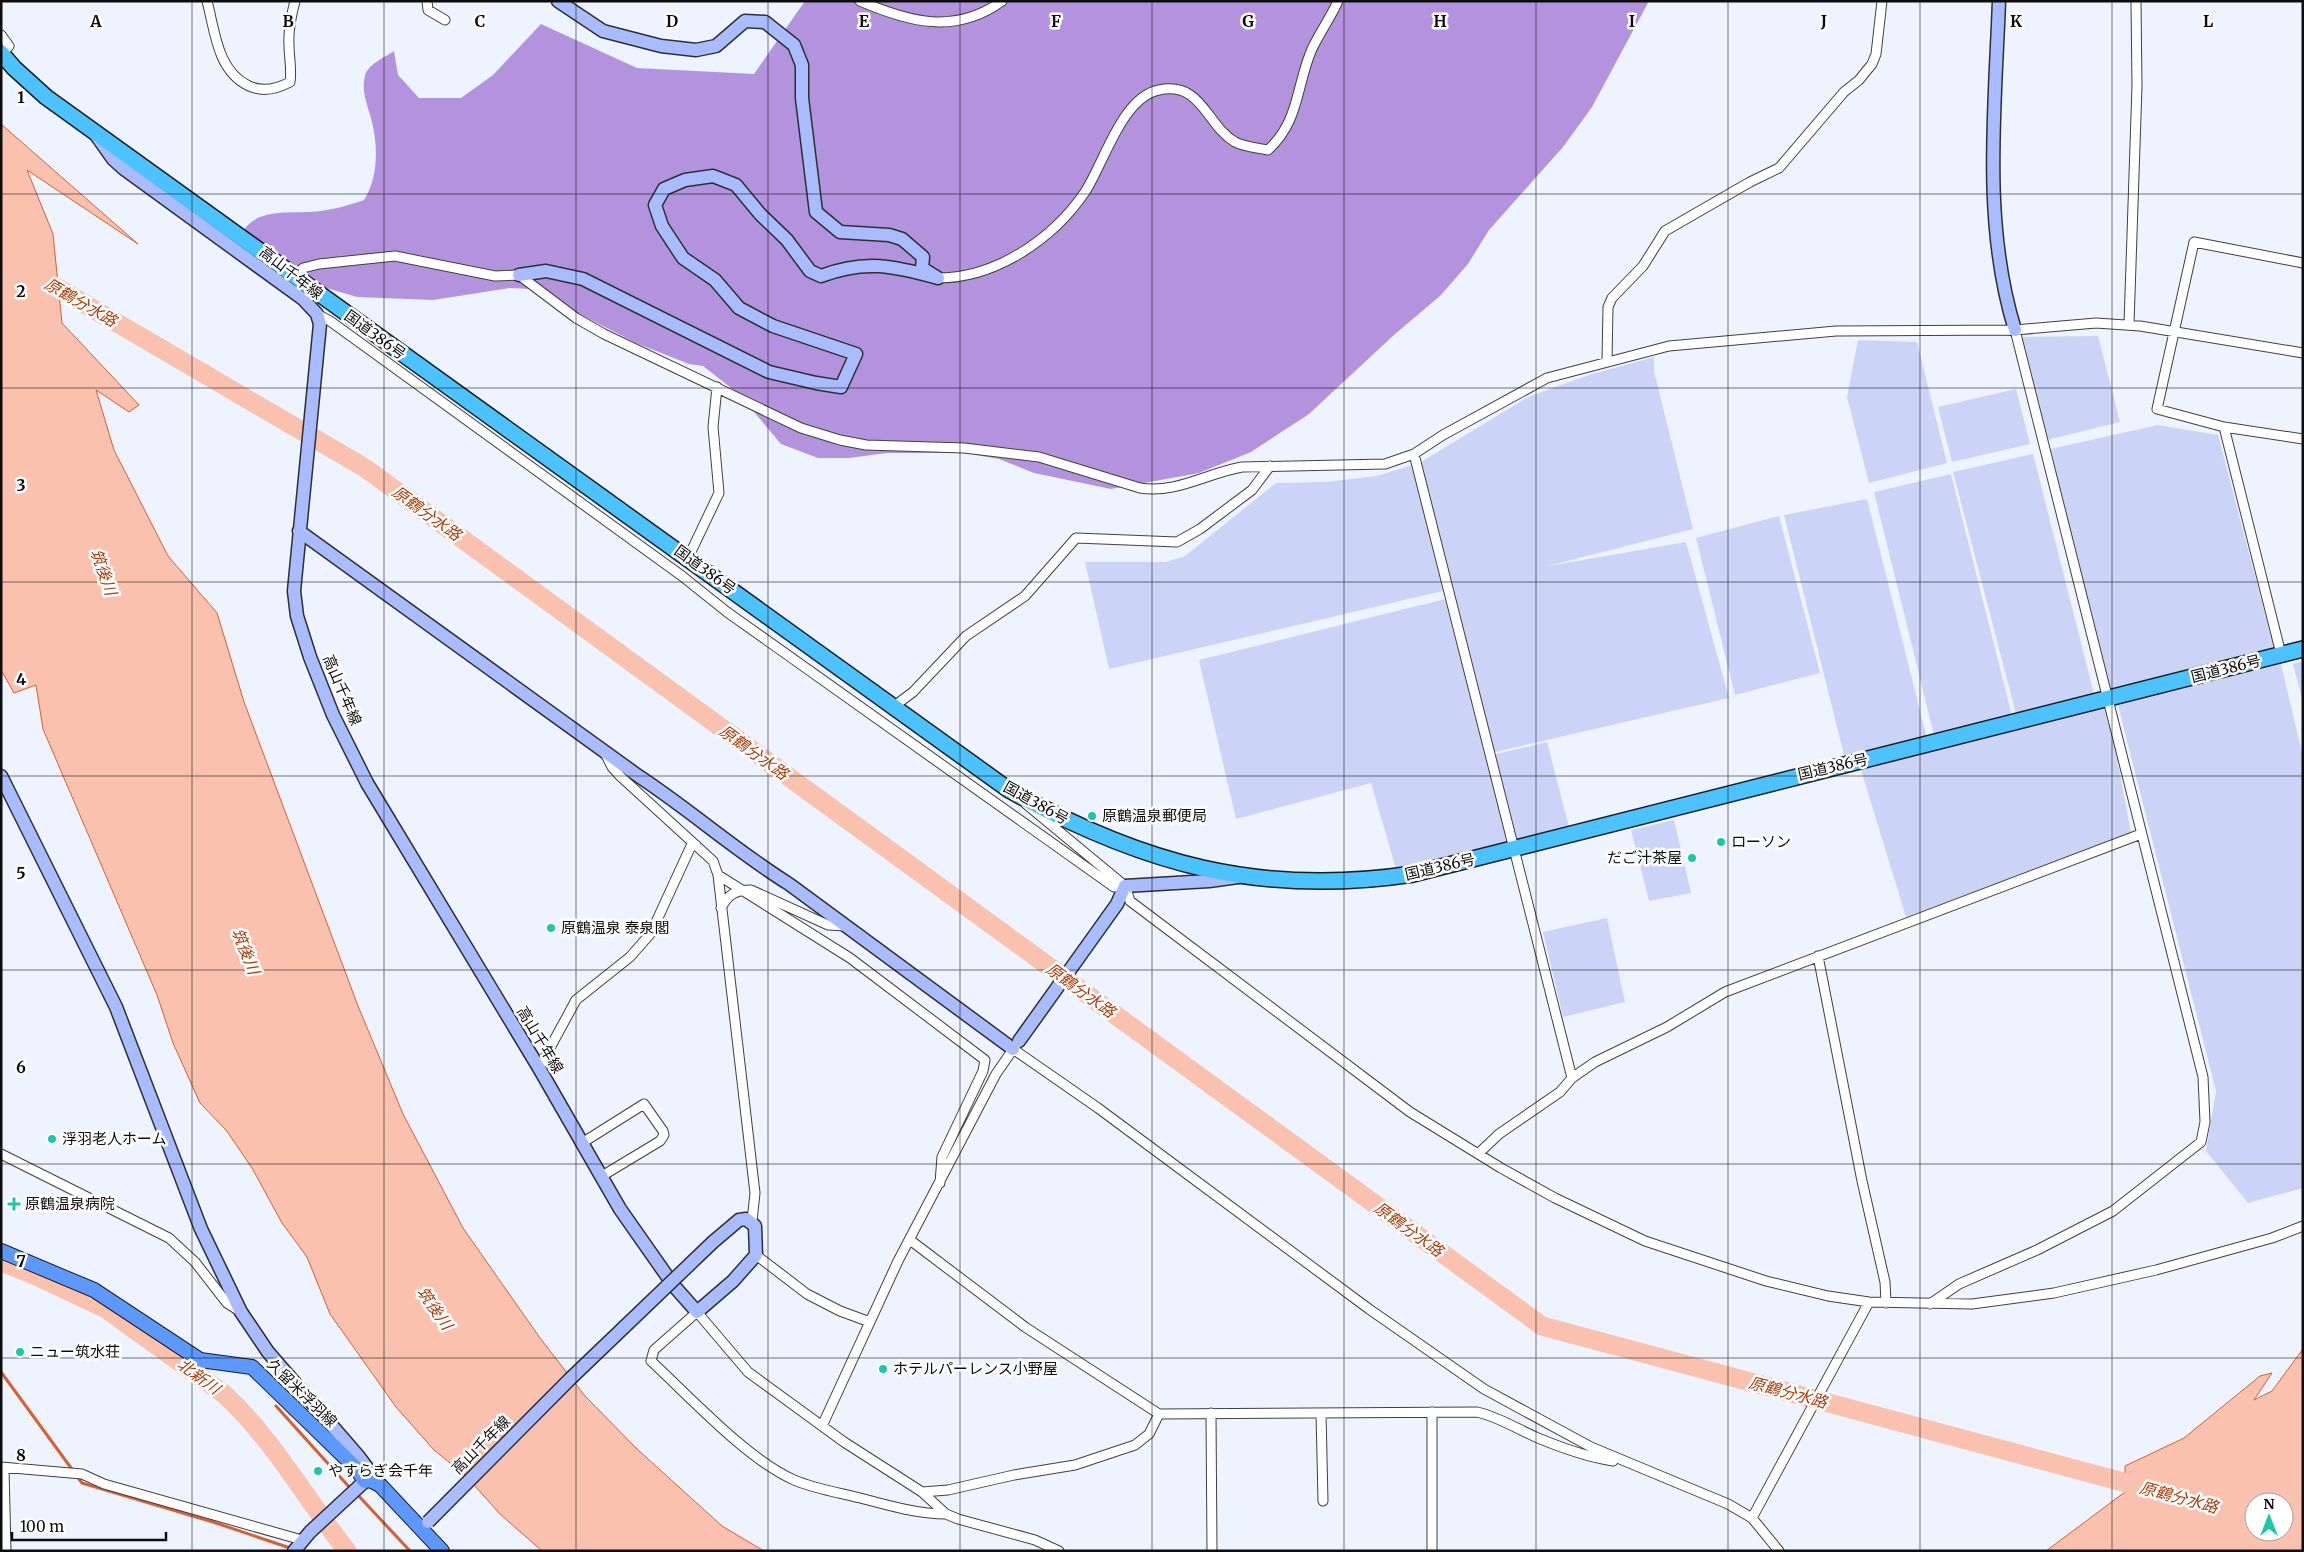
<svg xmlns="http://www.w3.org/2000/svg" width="2304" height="1552" font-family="Merriweather,'Noto Sans JP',serif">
<rect width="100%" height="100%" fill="#edf3ff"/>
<path fill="#cbd4f7" d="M2098 336 2120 422 2043 441 2019 337Z
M1858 340 1917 342 1947 463 1869 483 1847 397Z
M1654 357V371L1693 529 1548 566 1686 542 1729 698 1491 753 1421 462 1528 397 1592 374Z
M2016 389 2030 444 1952 462 1938 407Z
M2158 425 2218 435 2270 633 2278 652 2111 690 2046 450Z
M2033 454 2094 694 2016 714 1953 472Z
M1412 465 1443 591 1109 669 1085 562H1166L1185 556 1276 483 1326 482 1377 476Z
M1951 474 2012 716 1934 735 1874 492Z
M1867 499 1927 739 1845 759 1784 515Z
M1779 516 1820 673 1735 695 1696 538Z
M1445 599 1508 842 1429 863 1396 869 1371 783 1236 819 1199 660Z
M2303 661V702L2293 664Z
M2281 664 2303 757V1188L2248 1203 2206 1151 2216 1091 2118 705Z
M2107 705 2131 833 2129 835 1906 917 1861 770Z
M1547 742 1569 827 1516 841 1492 755Z
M1674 820 1691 893 1649 901 1631 830Z
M1607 918 1625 1002 1563 1017 1543 932Z"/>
<path fill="#b392de" d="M805 1H1649L1592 107 1563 147 1489 230 1468 264 1440 296 1395 334 1309 414 1251 452 1199 473 1111 489 1034 473 999 459 965 453H887L849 458H818L781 444 739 394 703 366 689 364 636 343 531 289 510 288 433 300 357 297 303 281 242 233C255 209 286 213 310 212 328 211 347 206 364 200 379 176 378 144 371 118 367 104 361 90 365 76 368 64 384 58 394 51L398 75 419 98H461L493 75 541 24 637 68 754 74Z"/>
<path fill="#fac1ae" stroke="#d75f30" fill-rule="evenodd" d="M1 124 138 244 27 170 53 234 62 323 139 405 129 412 96 390 114 450 168 556 217 613 244 702 358 1006 403 1114 463 1228 540 1338 585 1396 637 1449 722 1526 764 1551H542L500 1514 465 1475 434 1450 396 1407 330 1314 307 1257 282 1223 252 1168 226 1130 200 1103 173 1043 157 995 43 729 36 685 14 693 1 670Z
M2303 1349V1551H2046L2125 1492V1466L2184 1438 2260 1376 2272 1373 2254 1400 2272 1391ZM2254 1502H2284V1532H2254Z"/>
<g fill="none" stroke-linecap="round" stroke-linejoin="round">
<path stroke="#d75f30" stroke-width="3" d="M1 1372 82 1483 213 1522 293 1549
M276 1406 351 1489
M356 1493 410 1551"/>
<path stroke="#fac1ae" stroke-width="19" d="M37 276 365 468 1542 1326 2149 1489
M1 1262 36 1276 106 1309 224 1394C272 1438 306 1499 347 1551"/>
<defs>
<path id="street" d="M207 1C215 31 217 71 249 86 262 92 277 89 290 82 292 69 289 58 289 45 288 30 291 16 295 1
M427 1 428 10 445 20
M860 1C909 22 955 35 1002 1
M1 35 9 46 2 54
M2303 263 2194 242 2157 409 2224 427 2303 439
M295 277 303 268 319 264 395 256 495 276 519 275 576 318 604 334 801 428 840 440 866 445 964 448 1039 457 1140 488C1176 494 1207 473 1242 467L1385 464 1414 454 1443 435 1547 378 1669 346 1836 331 2015 330 2096 323 2140 326 2303 353
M938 278C996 278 1053 239 1085 192 1104 163 1122 97 1159 90 1202 81 1206 125 1235 142 1245 147 1258 148 1268 150 1300 121 1296 85 1312 49 1320 32 1331 17 1338 1
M317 314 330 321 682 576 727 612 1114 887 1125 886
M2129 324 2137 86 2136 1
M1607 361 1608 307 1612 298 1643 266 1665 231 1750 182 1779 168 1844 92 1859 80 1872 64 1876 54 1882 1
M2224 427 2281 654
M1414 454 1572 1078
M688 558 719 493 713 427 717 387
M893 707 913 692 966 636 1025 596 1076 538 1177 542 1200 529 1252 490 1270 466
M605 753 612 767 620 776 713 861 718 875 755 1193 752 1221
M1026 804 1125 886 1130 901 1410 1112 1501 1168 1555 1198 1645 1241 1766 1281 1828 1296 1869 1302 1972 1304 2054 1293 2156 1270 2272 1238 2303 1226
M718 875 850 958 985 1060 983 1071 942 1157 940 1183
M721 908C728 894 736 890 751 890L828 925 845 926
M1818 956 1862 1181 1885 1282 1886 1303
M1013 1049 1098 1108 1369 1309 1484 1389 1591 1447 1728 1504 1752 1518 1779 1551
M539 1068 576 1000 630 957 651 933 691 846 696 845
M582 1143 644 1104 663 1131 664 1135 660 1141 602 1176
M1479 1153 1499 1134 1560 1092 1572 1078 1595 1062 1667 1027 1725 992 2141 834
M1 1154 169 1238 195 1262 227 1303 241 1312
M910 1240 1025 1327 1159 1414 1477 1412C1499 1417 1517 1429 1538 1438 1562 1448 1587 1457 1613 1461
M756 1255 807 1294 840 1311 870 1322
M1930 1304 1959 1284 2037 1250 2113 1211 2201 1142 2205 1122 2203 1077 2015 330
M1432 1412V1551
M1211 1413 1212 1551
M1321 1413 1323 1501
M822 1426 898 1261 996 1074 1016 1045
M1 1467 82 1474 104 1484 302 1540
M4 1468 6 1551
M922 1492 948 1490 1014 1475 1075 1465 1135 1445 1149 1434 1159 1414
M946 1514C919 1514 890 1506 864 1499 841 1493 815 1489 794 1480 748 1460 690 1397 651 1361L654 1350 697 1312 748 1372 844 1442 922 1492 946 1514 958 1519 1035 1540 1059 1551
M1752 1518 1869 1302"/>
<path id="secondary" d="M1999 1C1995 111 1982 223 2015 330
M96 135 113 159 124 169 303 299 317 314 320 324 294 591 297 616 310 657 333 715 367 783 539 1068 620 1209 674 1286 697 1312 733 1281 756 1255 755 1226 746 1219 739 1220 713 1242
M519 275 546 271 583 279 769 372 816 383 841 387 856 354 773 326 739 308 715 280 683 258 662 226 655 205 664 189 685 180 713 176 736 185 760 214 787 240 810 271 821 276C865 259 894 266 938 278L922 268 923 257 902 239 889 235 840 232 816 212 802 98V65L794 45 765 22 745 21 716 46 696 50 661 46 603 31 558 1
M299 531 637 775C689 809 736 851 789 884L1013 1049
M1 776 116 1007 201 1229 241 1312 268 1352 359 1457 380 1485
M1019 1041 1117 904 1125 886 1209 881 1238 877
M294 1551 310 1532 365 1481"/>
<path id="primary" d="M1 1251 94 1290 200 1360 252 1367 356 1468 365 1481 370 1480 380 1485 442 1551"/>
<path id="highway" d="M1 53 14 68 46 97 1009 790C1142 864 1260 897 1413 874L2303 649"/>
</defs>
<use href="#street" stroke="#404040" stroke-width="11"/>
<use href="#secondary" stroke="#2f2f2f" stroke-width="15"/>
<use href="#primary" stroke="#1e1e1e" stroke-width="16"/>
<use href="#highway" stroke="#1e1e1e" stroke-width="18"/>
<use href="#street" stroke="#fff" stroke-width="9"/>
<use href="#secondary" stroke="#a8bcff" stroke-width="12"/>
<use href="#primary" stroke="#5d98ff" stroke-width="14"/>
<use href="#highway" stroke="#4cc2fe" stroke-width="15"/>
<defs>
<path id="secondary-bridge" d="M428 1522 570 1379 713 1242"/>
</defs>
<use href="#secondary-bridge" stroke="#2f2f2f" stroke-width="15" stroke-linecap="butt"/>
<use href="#secondary-bridge" stroke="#a8bcff" stroke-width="12"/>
</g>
<path fill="none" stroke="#0d0d0d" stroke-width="1" stroke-opacity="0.55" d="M192 1V1551M384 1V1551M576 1V1551M768 1V1551M960 1V1551M1152 1V1551M1344 1V1551M1536 1V1551M1728 1V1551M1920 1V1551M2112 1V1551M1 194H2303M1 388H2303M1 582H2303M1 776H2303M1 970H2303M1 1164H2303M1 1358H2303"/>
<g fill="#1bc7ab" stroke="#fff" stroke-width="2">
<circle cx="1092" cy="816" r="5"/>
<circle cx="1721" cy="842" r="5"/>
<circle cx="1692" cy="858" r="5"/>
<circle cx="551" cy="928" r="5"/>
<circle cx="52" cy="1139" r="5"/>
<path d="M11.5 1196.5h5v5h5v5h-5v5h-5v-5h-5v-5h5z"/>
<circle cx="20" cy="1352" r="5"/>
<circle cx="883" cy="1369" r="5"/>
<circle cx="318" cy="1471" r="5"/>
</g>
<g text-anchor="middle" stroke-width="5" stroke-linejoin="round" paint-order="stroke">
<g font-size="15" fill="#0d0d0d" stroke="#fff">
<text transform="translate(291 273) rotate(38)" y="5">高山千年線</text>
<text transform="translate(375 335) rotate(36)" y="5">国道386号</text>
<text transform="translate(705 570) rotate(36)" y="5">国道386号</text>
<text transform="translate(2226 669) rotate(-14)" y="5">国道386号</text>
<text transform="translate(342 690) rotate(67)" y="5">高山千年線</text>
<text transform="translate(1833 767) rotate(-13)" y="5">国道386号</text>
<text transform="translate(1036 803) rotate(29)" y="5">国道386号</text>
<text transform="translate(1440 867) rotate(-13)" y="5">国道386号</text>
<text transform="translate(540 1040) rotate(59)" y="5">高山千年線</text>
<text transform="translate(302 1393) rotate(44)" y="5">久留米浮羽線</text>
<text transform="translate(481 1445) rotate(-45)" y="5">高山千年線</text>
</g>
<g font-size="15" fill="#0d0d0d" stroke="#fff" text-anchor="start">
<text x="1102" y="821">原鶴温泉郵便局</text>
<text x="1731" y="847">ローソン</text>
<text x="1682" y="863" text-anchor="end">だご汁茶屋</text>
<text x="561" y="933">原鶴温泉 泰泉閣</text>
<text x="62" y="1144">浮羽老人ホーム</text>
<text x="25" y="1209">原鶴温泉病院</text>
<text x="30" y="1357">ニュー筑水荘</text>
<text x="893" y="1374">ホテルパーレンス小野屋</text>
<text x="328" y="1476">やすらぎ会千年</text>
</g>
<g font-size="16" font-style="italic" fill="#a83f0e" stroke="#fff">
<text transform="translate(81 302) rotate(30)" y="6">原鶴分水路</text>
<text transform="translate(427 513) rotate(36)" y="6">原鶴分水路</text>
<text transform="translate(104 572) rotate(70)" y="6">筑後川</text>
<text transform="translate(754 752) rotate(36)" y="6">原鶴分水路</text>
<text transform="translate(246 951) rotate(68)" y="6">筑後川</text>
<text transform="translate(1081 990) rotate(36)" y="6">原鶴分水路</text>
<text transform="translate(1409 1229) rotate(36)" y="6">原鶴分水路</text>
<text transform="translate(435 1308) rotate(55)" y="6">筑後川</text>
<text transform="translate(199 1376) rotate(36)" y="6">北新川</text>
<text transform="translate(1788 1392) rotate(15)" y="6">原鶴分水路</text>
<text transform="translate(2179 1497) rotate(15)" y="6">原鶴分水路</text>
</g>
</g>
<g font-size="16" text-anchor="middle" font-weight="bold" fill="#0d0d0d" stroke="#fff" stroke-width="5" stroke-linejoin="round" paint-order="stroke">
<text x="96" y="27">A</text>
<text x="288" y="27">B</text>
<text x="480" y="27">C</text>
<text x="672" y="27">D</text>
<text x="864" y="27">E</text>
<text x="1056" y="27">F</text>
<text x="1248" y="27">G</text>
<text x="1440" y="27">H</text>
<text x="1632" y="27">I</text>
<text x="1824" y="27">J</text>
<text x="2016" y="27">K</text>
<text x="2208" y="27">L</text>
<text x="21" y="103">1</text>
<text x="21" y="297">2</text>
<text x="21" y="491">3</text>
<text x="21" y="685">4</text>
<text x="21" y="879">5</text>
<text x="21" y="1073">6</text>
<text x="21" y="1267">7</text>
<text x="21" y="1461">8</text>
</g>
<rect width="2304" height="1552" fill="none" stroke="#0d0d0d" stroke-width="5"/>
<g transform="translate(2269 1517)"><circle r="24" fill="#ffffff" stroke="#9e9e9e"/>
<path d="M0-4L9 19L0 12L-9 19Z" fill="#1bc7ab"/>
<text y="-8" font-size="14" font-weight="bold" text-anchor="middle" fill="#0d0d0d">N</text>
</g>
<path d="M12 1532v8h154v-8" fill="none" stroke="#0d0d0d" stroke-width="2.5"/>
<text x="20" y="1532" font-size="15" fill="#0d0d0d" stroke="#ffffff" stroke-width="4" paint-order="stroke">100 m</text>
</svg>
